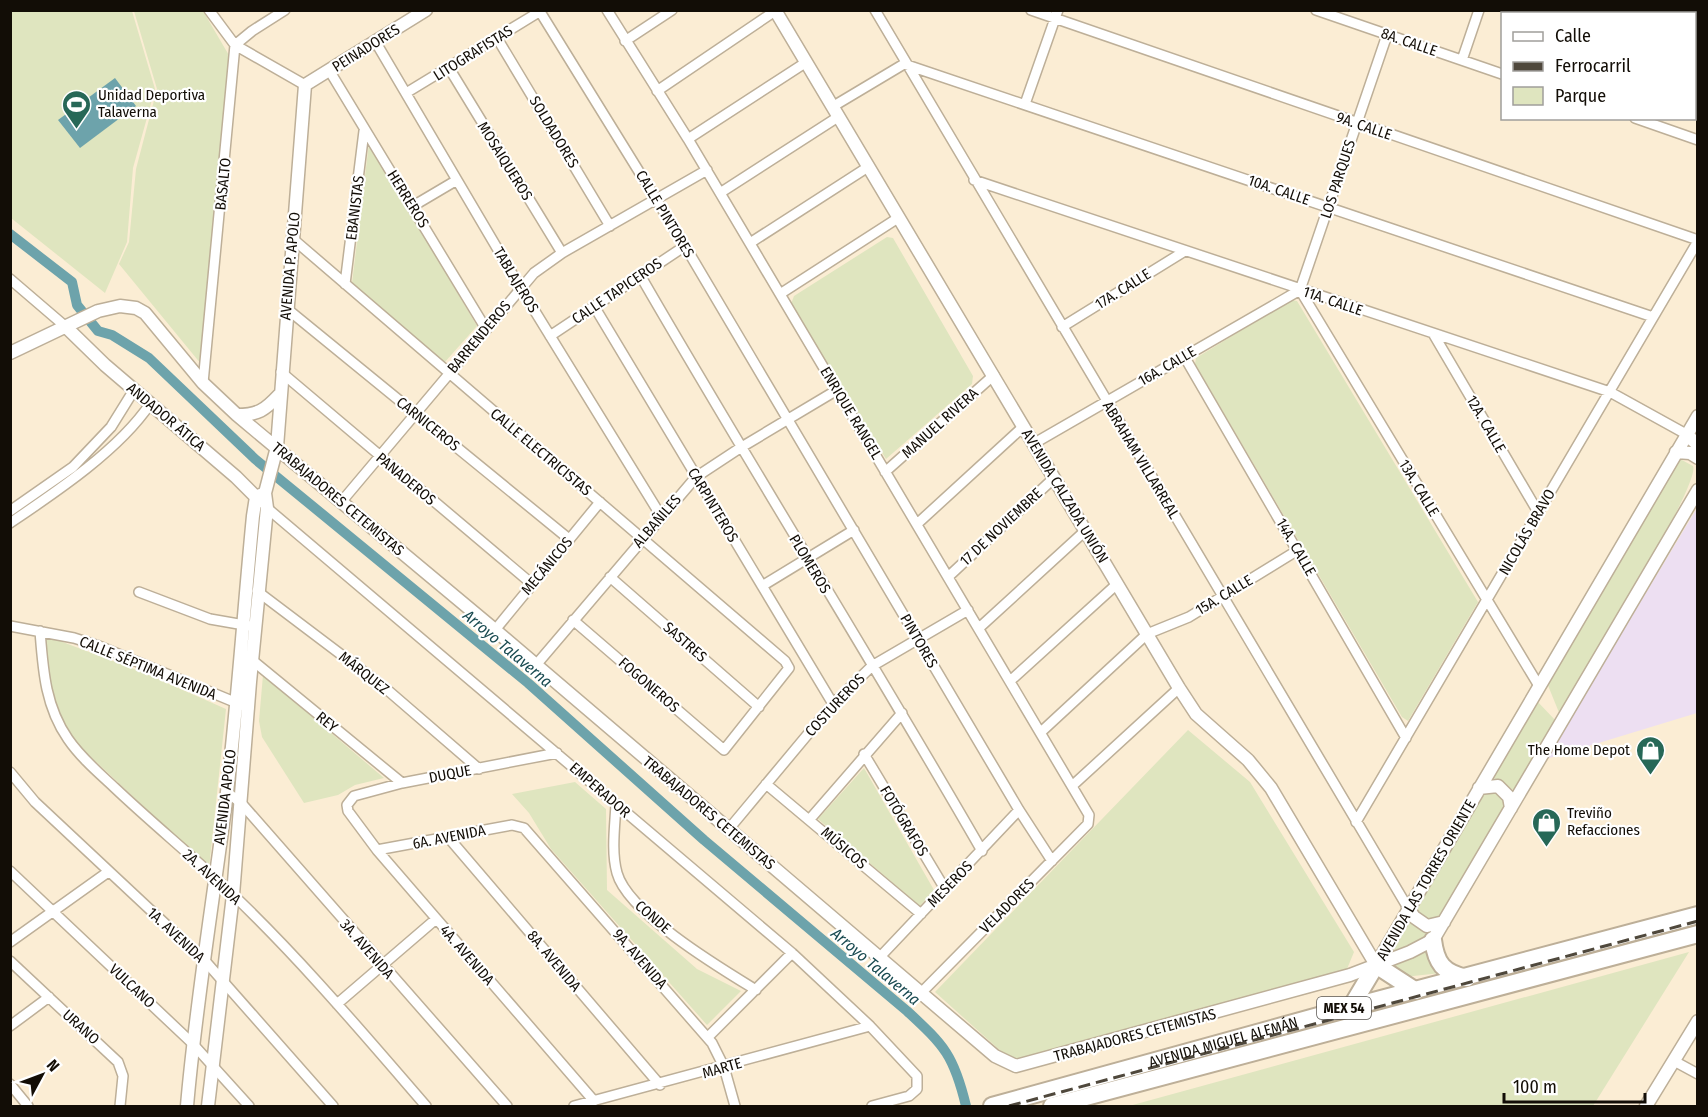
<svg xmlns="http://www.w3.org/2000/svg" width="1708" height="1117" font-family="'Fira Sans Condensed',sans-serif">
<rect width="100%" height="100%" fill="#fbedd4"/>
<path fill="#eddff2" d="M1697 508V713L1546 759Z"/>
<path fill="#dfe5bf" d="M10 11H132L155 89 133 168 127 242 105 293 11 218Z
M134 11H203L230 57 201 364 119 264 129 242 136 169 157 89Z
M369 143 477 326 444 363 352 283Z
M887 237 893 238 973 376 972 384 886 459 791 304 794 296Z
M1291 300 1297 301 1478 602 1408 721 1402 717 1195 364 1196 358Z
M1680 459 1693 466C1702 483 1577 685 1560 715L1547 683Z
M52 638 142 672 226 709 209 868 75 742 57 712 48 674 44 641Z
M263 675 384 778 355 785 338 795 304 803 262 737 259 721Z
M1536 700 1556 721 1515 791 1492 777Z
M1188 730 1250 782 1354 952 1347 969 1013 1062 935 992Z
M864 768 934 890 920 906 818 819Z
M575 782 606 809 607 890 697 969 741 991 707 1025 551 849 529 813 512 794Z
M1483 791H1499L1507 805 1439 921H1425L1415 907Z
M1409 919 1421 930 1433 931 1429 939 1389 952Z
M1427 947V957L1441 973 1404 977 1383 965Z
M1689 952 1593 1106H1129Z"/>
<path fill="#6da3ab" d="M115 78 136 106 80 148 58 120Z"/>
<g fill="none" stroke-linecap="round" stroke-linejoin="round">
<path stroke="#6da3ab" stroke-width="10" d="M10 234 72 282 77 305 98 331 112 335 149 358 255 459 528 683 704 840 907 1011C945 1046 954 1056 966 1106"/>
<defs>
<path id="minor" d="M209 10 235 45 305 85
M539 10 685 246 1019 810 1052 861
M607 10 688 139 1089 815 1088 824 921 993
M875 10 1408 908
M1031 10 1698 240
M1316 10 1502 74
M1602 10 1611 14
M497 38 610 226
M375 41 520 287 661 516
M625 41 672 10
M1694 42 1698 43
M1462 60 1479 10
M449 68 562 253
M329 70 486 329
M657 91 775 11
M406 93 539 12
M1025 104 1058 10
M832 107 904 64 1653 317
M1635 118 1698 140
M688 139 805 63
M974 180 1610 392 1686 434
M720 193 838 117
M413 206 457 180
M293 239 785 661 789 668 724 750 573 620
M750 243 868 167
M640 275C752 469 871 658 982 851
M10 279 66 327
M345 284 364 131
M1300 290 1539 686
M1300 290 1387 35
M780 294 898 218
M594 306 833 704
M286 308 569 539
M1062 327 1185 251
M1434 335 1538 512
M550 336 685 246
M1184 356 1406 738
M281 372 532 584
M203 383 235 45 252 31 285 10
M1033 444 1300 290
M885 472 994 375
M342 501 534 273 562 253 707 170
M267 508 792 953 870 1026 917 1076V1089L909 1096 872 1106
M10 511 73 467 111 427 134 390
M10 523C56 492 119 450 150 404
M917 524 1024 426
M610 577 759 707
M948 577 1054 478
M762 586 854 530
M257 591 384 687 479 769
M139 592 210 619 250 626
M10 626 74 638 99 646 249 708
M979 628 1085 531
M495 630 600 502
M40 631C43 669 45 706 68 739 81 758 99 773 115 788 152 823 190 854 227 889 298 956 362 1032 426 1106
M252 660 402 783
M536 665 696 477 740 448 837 390
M1010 681 1117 584
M1041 732 1147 634 1189 617 1298 550
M557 753 402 783 354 796 347 805 348 811 377 850 594 1101
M864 754 945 889
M10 772 35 802 206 962 333 1106
M766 784 921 914
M1072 786 1179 688
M227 792 242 804 507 1106
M616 804C615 825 611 852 617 873 628 913 720 968 756 990
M810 819 902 713
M1356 822 1698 241
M728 830 833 704 872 666 968 610
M448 837 660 1085
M377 850 512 825 524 828 712 1043 724 1067 735 1106
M10 871 192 1043 249 1106
M10 942 108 872
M879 958 1019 810
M10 961 118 1062 123 1076 120 1106
M337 1004 436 919
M10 1026 49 997
M708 1037 792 953
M1674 1061 1698 1074
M10 1084 28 1106
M574 1106 870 1026"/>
<path id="tertiary" d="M775 10 1179 688 1196 714 1248 760 1271 788 1376 965
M66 327 105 365 236 477 260 501
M10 353 98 311 120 306 136 308 145 313 203 383 237 415 495 630 995 1056 1016 1066 1350 975 1410 952 1433 940 1698 490
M237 415C258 415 265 410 279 395
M1686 434 1698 445
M1676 452 1690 453 1698 458
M1479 788 1498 786 1509 797 1511 808
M1408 908 1414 917 1427 926 1444 922
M1376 965 1698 416
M187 1106C196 1001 214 897 227 792 238 700 244 608 253 516L256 497 265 493
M208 1106 233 895 250 682 267 508 265 493 277 447 305 85 426 10
M1646 1106 1698 1021"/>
<g id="trunk">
<path d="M1433 940C1436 963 1443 973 1467 978"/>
<path d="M1351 1007 1376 965 1416 991"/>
<path id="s1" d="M992 1106 1351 1007 1698 915"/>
<path d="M1052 1106 1698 934"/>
</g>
</defs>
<use href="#minor" stroke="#bdaf98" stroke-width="12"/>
<use href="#tertiary" stroke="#bdaf98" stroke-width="15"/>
<use href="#trunk" stroke="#bdaf98" stroke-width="20"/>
<use href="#minor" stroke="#fff" stroke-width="9"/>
<use href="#tertiary" stroke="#fff" stroke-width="12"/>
<use href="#trunk" stroke="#fff" stroke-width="16"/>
<path stroke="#4f483c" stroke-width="3" stroke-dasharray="12 6" stroke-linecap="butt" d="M1009 1106 1698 921"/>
</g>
<defs>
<symbol id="stadium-pin" viewBox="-11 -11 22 30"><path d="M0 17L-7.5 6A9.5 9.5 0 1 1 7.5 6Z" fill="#276857" stroke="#fff"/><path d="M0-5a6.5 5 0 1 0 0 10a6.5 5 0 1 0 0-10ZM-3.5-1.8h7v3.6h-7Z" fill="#fff"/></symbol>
<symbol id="shop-pin" viewBox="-11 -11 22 30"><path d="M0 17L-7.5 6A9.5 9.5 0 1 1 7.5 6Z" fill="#276857" stroke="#fff"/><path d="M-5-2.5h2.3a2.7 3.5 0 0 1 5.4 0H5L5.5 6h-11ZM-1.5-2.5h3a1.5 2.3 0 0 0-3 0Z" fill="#fff"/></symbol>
</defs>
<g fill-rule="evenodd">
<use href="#stadium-pin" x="60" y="88" width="33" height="45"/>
<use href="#shop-pin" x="1634" y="734" width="33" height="45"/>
<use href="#shop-pin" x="1530" y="806" width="33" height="45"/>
</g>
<g text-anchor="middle" stroke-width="4.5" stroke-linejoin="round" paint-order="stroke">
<rect fill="#fff" stroke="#595651" stroke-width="1.5" x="1317" y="997" width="54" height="22" rx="4.5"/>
<g font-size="14" font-weight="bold" fill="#120d06">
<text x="1344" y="1013">MEX 54</text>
</g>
<g font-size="15" fill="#120d06" stroke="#fff">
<text transform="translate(1409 42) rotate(19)" y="5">8A. CALLE</text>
<text transform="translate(366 48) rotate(-32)" y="5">PEINADORES</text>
<text transform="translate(473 53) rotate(-32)" y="5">LITOGRAFISTAS</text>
<text transform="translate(1364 126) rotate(19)" y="5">9A. CALLE</text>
<text transform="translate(554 132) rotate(59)" y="5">SOLDADORES</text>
<text transform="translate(505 161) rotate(58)" y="5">MOSAIQUEROS</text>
<text transform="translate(1338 179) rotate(-72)" y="5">LOS PARQUES</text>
<text transform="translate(223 184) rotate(-84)" y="5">BASALTO</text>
<text transform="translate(1279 190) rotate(19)" y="5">10A. CALLE</text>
<text transform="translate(408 199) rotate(58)" y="5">HERREROS</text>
<text transform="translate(355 208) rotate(-83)" y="5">EBANISTAS</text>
<text transform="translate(665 214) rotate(59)" y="5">CALLE PINTORES</text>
<text transform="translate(290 266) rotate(-85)" y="5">AVENIDA P. APOLO</text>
<text transform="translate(516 280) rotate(59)" y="5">TABLAJEROS</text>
<text transform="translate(1123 289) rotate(-32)" y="5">17A. CALLE</text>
<text transform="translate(617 291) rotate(-34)" y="5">CALLE TAPICEROS</text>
<text transform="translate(1333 301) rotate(19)" y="5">11A. CALLE</text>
<text transform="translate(479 337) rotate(-50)" y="5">BARRENDEROS</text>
<text transform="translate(1167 366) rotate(-30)" y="5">16A. CALLE</text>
<text transform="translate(851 413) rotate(59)" y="5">ENRIQUE RANGEL</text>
<text transform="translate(166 417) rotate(40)" y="5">ANDADOR ÁTICA</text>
<text transform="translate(940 423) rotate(-42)" y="5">MANUEL RIVERA</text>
<text transform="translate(428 424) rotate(39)" y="5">CARNICEROS</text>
<text transform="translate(1486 424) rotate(60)" y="5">12A. CALLE</text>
<text transform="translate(541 452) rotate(40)" y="5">CALLE ELECTRICISTAS</text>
<text transform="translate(1141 460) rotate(59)" y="5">ABRAHAM VILLARREAL</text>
<text transform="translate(406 479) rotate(40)" y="5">PANADEROS</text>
<text transform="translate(1419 488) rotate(59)" y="5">13A. CALLE</text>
<text transform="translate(1065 496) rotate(59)" y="5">AVENIDA CALZADA UNIÓN</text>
<text transform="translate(338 499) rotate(40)" y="5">TRABAJADORES CETEMISTAS</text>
<text transform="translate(713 505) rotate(59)" y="5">CARPINTEROS</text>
<text transform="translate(657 521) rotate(-49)" y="5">ALBAÑILES</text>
<text transform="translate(1001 527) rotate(-43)" y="5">17 DE NOVIEMBRE</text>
<text transform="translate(1527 532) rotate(-60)" y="5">NICOLÁS BRAVO</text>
<text transform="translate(1296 547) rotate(60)" y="5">14A. CALLE</text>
<text transform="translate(810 564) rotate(59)" y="5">PLOMEROS</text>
<text transform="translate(547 566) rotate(-50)" y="5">MECÁNICOS</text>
<text transform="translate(1224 595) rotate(-31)" y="5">15A. CALLE</text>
<text transform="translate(919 641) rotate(60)" y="5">PINTORES</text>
<text transform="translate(685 642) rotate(41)" y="5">SASTRES</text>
<text transform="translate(148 668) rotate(22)" y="5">CALLE SÉPTIMA AVENIDA</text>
<text transform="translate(364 673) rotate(38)" y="5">MÁRQUEZ</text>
<text transform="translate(649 685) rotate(41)" y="5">FOGONEROS</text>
<text transform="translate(835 705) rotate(-47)" y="5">COSTUREROS</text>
<text transform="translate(327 722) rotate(39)" y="5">REY</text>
<text transform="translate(450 774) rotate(-11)" y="5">DUQUE</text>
<text transform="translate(600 790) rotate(41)" y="5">EMPERADOR</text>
<text transform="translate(225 797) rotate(-83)" y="5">AVENIDA APOLO</text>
<text transform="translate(709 813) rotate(40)" y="5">TRABAJADORES CETEMISTAS</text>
<text transform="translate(904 821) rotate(59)" y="5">FOTÓGRAFOS</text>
<text transform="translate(449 837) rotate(-11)" y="5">6A. AVENIDA</text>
<text transform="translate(844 848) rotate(41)" y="5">MÚSICOS</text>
<text transform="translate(212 877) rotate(43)" y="5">2A. AVENIDA</text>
<text transform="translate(1426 880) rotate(-60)" y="5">AVENIDA LAS TORRES ORIENTE</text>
<text transform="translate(950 884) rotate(-46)" y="5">MESEROS</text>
<text transform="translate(1007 906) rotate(-45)" y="5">VELADORES</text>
<text transform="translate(653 917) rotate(41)" y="5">CONDE</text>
<text transform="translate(176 935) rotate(43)" y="5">1A. AVENIDA</text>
<text transform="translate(367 949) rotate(49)" y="5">3A. AVENIDA</text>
<text transform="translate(467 955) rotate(49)" y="5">4A. AVENIDA</text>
<text transform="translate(640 959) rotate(49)" y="5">9A. AVENIDA</text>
<text transform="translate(554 961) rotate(50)" y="5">8A. AVENIDA</text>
<text transform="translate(132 986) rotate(43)" y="5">VULCANO</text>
<text transform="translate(81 1027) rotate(42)" y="5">URANO</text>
<text transform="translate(1135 1035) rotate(-15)" y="5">TRABAJADORES CETEMISTAS</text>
<text dy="5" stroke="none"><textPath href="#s1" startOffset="240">AVENIDA MIGUEL ALEMÁN</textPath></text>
<text transform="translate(722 1068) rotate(-16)" y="5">MARTE</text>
</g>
<g font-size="15" fill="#120d06" stroke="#fff" text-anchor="start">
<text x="98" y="100">Unidad Deportiva<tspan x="98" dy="17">Talaverna</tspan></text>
<text x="1630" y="755" text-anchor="end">The Home Depot</text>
<text x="1567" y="818">Treviño<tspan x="1567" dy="17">Refacciones</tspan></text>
</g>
<g font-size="16" font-style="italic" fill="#1a4b51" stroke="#fff">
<text transform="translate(508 648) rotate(40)" y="6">Arroyo Talaverna</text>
<text transform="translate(876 966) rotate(40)" y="6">Arroyo Talaverna</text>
</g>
</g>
<rect width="1708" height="1117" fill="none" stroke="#120d06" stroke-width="24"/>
<rect x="1501" y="12" width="195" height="108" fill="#ffffff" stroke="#a09e9b" stroke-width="1.5"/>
<rect x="1513" y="32" width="30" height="9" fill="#ffffff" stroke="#a09e9b" stroke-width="1.5"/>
<text x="1555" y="42" font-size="18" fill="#120d06">Calle</text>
<rect x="1513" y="62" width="30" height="9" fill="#4f483c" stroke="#a09e9b" stroke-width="1.5"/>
<text x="1555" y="72" font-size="18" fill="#120d06">Ferrocarril</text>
<rect x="1513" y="87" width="30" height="18" fill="#dfe5bf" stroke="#a09e9b" stroke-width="1.5"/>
<text x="1555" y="102" font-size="18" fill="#120d06">Parque</text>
<g transform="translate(42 1075) rotate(49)" stroke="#ffffff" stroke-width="4.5" paint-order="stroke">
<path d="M0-4.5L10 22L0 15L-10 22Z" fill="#120d06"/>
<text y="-9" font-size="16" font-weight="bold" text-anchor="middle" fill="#120d06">N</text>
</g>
<path d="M1504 1093v9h141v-9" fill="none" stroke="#120d06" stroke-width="3"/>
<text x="1513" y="1093" font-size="18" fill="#120d06" stroke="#ffffff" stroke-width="4.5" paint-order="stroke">100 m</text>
</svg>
